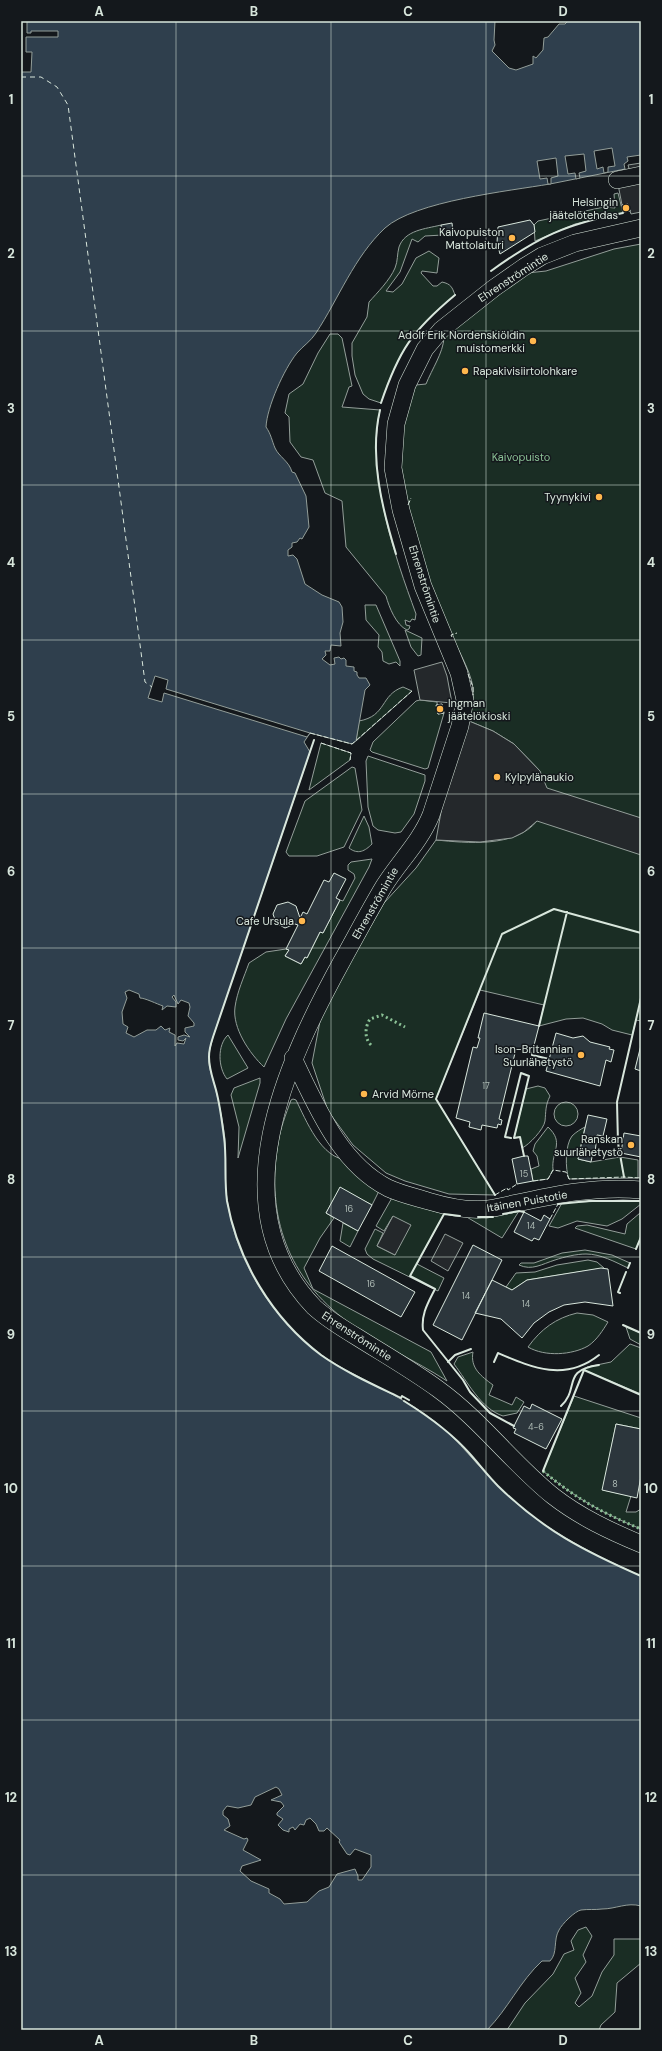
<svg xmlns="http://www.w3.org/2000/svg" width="662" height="2051" font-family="'DM Sans',sans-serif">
<rect width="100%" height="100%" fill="#14181c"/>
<path fill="#1a2d24" stroke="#939e99" d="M618 193 623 213 575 224 535 241 534 225 538 221 604 207 615 208 614 194Z
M441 225 443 235 425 236 418 242 412 239 400 272 386 291 393 292 402 284 416 258 429 251 439 258 437 273 422 271 421 273 433 286H437L442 282C451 284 452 287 455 295 412 331 399 350 381 403L369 399 363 394 355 375 352 356V343L367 317 369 302C377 293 390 280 395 268 398 261 397 254 399 247 405 230 425 229 441 225Z
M641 244V1021L636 1020 632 1035 612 1030 602 1024 583 1018 566 1019 539 1026 544 1005 480 990 436 1099 495 1195 449 1194 405 1181 386 1173 353 1145 328 1111 312 1063 321 1016 345 971 384 903 416 868 436 840C467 843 515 848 537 821L540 771 514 744 493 731 469 721C471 710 474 699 473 688 471 670 453 641 446 624 422 565 395 495 402 431 403 416 411 399 416 385L426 384C432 369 443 353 444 338L453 330 527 273 546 271 614 249Z
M330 334H338L342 338 352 386 349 387 342 407 380 410C366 473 394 554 416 614L415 620 412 619 410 622 405 620 406 625 410 626 409 629 407 630C396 625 389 607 386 596L346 547 342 501 325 493 313 460 301 457 290 442 289 417 285 413 289 394 303 384 318 353Z
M365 605H376L400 661V666L396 662 389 664 383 661 382 652 378 647 379 635 366 620Z
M405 630 422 638 421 655 418 656 411 647Z
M403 687 412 691 356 741 359 721C387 716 380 695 403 687Z
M420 700 437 702 438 714 444 713 428 768 425 769 372 752 370 750 373 742 416 701Z
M321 743 351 753 350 760 309 790Z
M368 756 425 775V781L414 814 401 832 395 833 378 830 373 826 368 807 366 761Z
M352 767 355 768 362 810 344 847 317 856H289L286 852 305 801Z
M364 816 369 827 372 844C365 851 358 855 349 848Z
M372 859 369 867 286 1019 264 1067C250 1054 232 1028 235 1007 237 992 244 977 249 963L266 952 286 949 289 950 285 956 301 964 305 957 307 958 320 932 323 933 340 900 343 901 355 878 354 874 348 870V865L351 862Z
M228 1035 248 1068 227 1079C218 1068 217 1045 228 1035Z
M260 1078V1083L238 1158 239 1127 231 1095 234 1088Z
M538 1086 545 1088 550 1096C545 1106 546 1112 545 1121 544 1129 529 1145 522 1148L520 1137 514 1138 526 1089Z
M293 1099 296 1100C306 1120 321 1159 348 1160L380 1189 372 1205 340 1188 326 1213 334 1218 320 1238 304 1268 313 1289 431 1352 447 1381C415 1360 379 1345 348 1322 288 1278 266 1217 278 1144 280 1129 286 1114 291 1100Z
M554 1114a12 12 0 1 1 24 0a12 12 0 1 1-24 0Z
M548 1127C565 1143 551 1151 553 1170L548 1179 533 1181 531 1169 539 1166 537 1156 533 1151 535 1144Z
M585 1127 578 1159 591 1162 620 1157 638 1160V1178L569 1179C565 1169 565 1145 572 1136 576 1132 581 1129 585 1127Z
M393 1196 411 1204 444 1214 417 1264 444 1278 438 1291 373 1259 367 1254 365 1249 375 1229 383 1233 377 1246 395 1255 393 1216 384 1231 376 1226Z
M623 1200 641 1201V1204L622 1219 607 1226 577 1221 558 1228 549 1226 562 1203Z
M519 1211 502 1238 465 1216 487 1218Z
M640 1213 641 1237 636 1249 575 1228 577 1226 587 1225 625 1234 627 1224Z
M343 1223 358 1231 350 1247 340 1241Z
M585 1250 612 1255 630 1263 628 1268C615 1262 601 1254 586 1254 576 1254 564 1257 555 1260 542 1264 532 1271 519 1265L521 1263H534L562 1253Z
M588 1260 597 1262 604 1268 527 1280 512 1290 506 1287 516 1273 535 1272 557 1265Z
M577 1313 593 1315 608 1322C603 1330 597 1340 588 1346 572 1355 545 1357 528 1347 541 1329 556 1318 577 1313Z
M626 1327 641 1333V1345L630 1339Z
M630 1344 641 1348V1394L584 1370 587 1367 611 1362Z
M473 1352C470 1368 481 1376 493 1385L489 1395 512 1405 516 1397 524 1402 517 1413 503 1416C481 1409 467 1381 454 1364L458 1357Z
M574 1396 641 1418V1429L616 1424 603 1490 631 1496 626 1512H636L641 1509V1529C602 1513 575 1498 543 1471Z
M586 1927 592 1936 583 1955 586 1962 575 1978 581 1993 575 2003 579 2007 592 1996 602 1972 614 1955V1939H641V1963L617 1983 615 2012 601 2025 599 2030H507L525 2003 553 1974 564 1954 574 1950 571 1941 578 1930Z"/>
<path fill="#24282b" stroke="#939e99" d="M641 163V212L631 214 628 204 622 205 616 174 630 172 628 165Z
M442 662 447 676 452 703 420 700 414 670Z
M469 721 493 731 514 744 540 771 547 788 641 818V855L537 821 524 832 512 838 480 842 436 840 443 801Z
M393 1216 411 1225 395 1255 377 1246Z
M445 1234 463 1243 448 1271 431 1261Z"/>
<path fill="#2f3f4d" stroke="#939e99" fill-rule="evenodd" d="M21 21H495L494 40 495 45 492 51 509 68 516 70 533 64V56L536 58 543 50 544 38 548 37 559 24H565L568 21H641V155L627 157 628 161 624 164 625 169C600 174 575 179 550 184 509 191 415 201 385 228 354 257 339 298 316 333 311 341 303 346 297 353 284 369 267 407 266 427 271 434 272 441 275 448 279 457 289 461 292 472L295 473 306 496 309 527 302 539 300 538 297 542 292 543V547L288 550V556L293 555 297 559 305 584 322 595 339 602 342 607 343 622 340 633 341 646 331 645 330 651H325L326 655 322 659 330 665 335 664 334 658 339 657 341 659 344 658 346 660V666L354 667V671L357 672V675L359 678H366L370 685 365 690 356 741 352 744 310 733 304 742 310 752 213 1037C212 1043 209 1049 209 1055 207 1068 214 1079 216 1091 220 1107 223 1123 225 1139 226 1159 224 1179 227 1199 236 1265 279 1331 337 1365 370 1384 407 1399 437 1423 460 1442 476 1464 497 1485 538 1527 588 1552 641 1576V1906C627 1902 616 1909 602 1909 595 1910 588 1909 581 1910 575 1911 562 1924 559 1930 553 1940 558 1953 550 1961H542C520 1981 508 2009 487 2030H21ZM129 990 139 994 140 998C145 998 157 1004 163 1006L162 1010 167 1006 176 1007V1002L172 997 174 995 178 1004 181 1000 189 1003 190 1007 188 1016 194 1023V1026L185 1028V1032L190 1037 184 1035 178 1037V1040L183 1041 186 1038 184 1044 177 1043 175 1046V1035L169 1032 170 1028 165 1030 161 1026 156 1030H147L134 1037 126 1033 128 1027 123 1024 122 1012 127 998 125 992ZM276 1787 279 1789 282 1795 271 1800 281 1802 284 1806 277 1813V1815L283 1819 278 1825 283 1830 289 1832V1829L293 1827 295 1830 300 1824 304 1825 306 1820 310 1818 316 1824 319 1831H324L327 1828 340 1840 339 1842 347 1854 350 1855 355 1849 371 1855V1867L362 1880H358V1876L355 1869 337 1874 329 1887 319 1891 307 1902 284 1904 280 1899 269 1893V1889L251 1881 240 1871 242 1866 261 1860 243 1850 248 1840 247 1838 244 1839 224 1830 230 1826 228 1819 223 1815V1811L227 1806 238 1808 251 1805 255 1797Z"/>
<path fill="#14181c" stroke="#939e99" d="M21 21H27V33H31V31H58V37H26V52H32L31 72H21Z
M612 148 615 166 608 167V172L604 173 603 167 597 169 594 151Z
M584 154 586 171 579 173 580 178 576 179 575 173 568 174 565 156Z
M556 158 558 176 551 178V184H548L547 178 540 179 537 161Z
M155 676 168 680 166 689 310 733 307 737 164 693 162 702 148 698Z"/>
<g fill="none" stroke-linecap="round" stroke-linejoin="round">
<path stroke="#d8e6dc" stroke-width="1" stroke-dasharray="5 4" stroke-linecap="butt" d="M21 77H41L57 87 68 105 145 682 152 687"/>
</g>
<path fill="#2c363c" stroke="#d8e6dc" d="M628 204 630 211 624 212 622 205Z
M530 220 534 225 535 232 500 254 497 243 498 227Z
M452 223 453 232 442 234 441 225Z
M442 704 444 713 438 714 436 705Z
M334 873 346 879 336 898 340 900 323 933 320 932 307 958 305 957 301 964 285 956 289 950 286 949 298 925 295 924 285 928 276 923 273 914 277 905 288 902 296 906 300 918 303 912 307 914 324 880 329 882Z
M484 1013 539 1026 532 1053 516 1049 499 1119 502 1120 501 1125 498 1124 497 1128 482 1125 481 1130 469 1127 470 1122 456 1118 473 1047 477 1048 480 1038H478Z
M556 1033 573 1038 583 1036 590 1042 610 1047 609 1049 614 1050 611 1062 606 1060 600 1086 546 1071Z
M641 1045V1071L635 1069Z
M588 1115 607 1119 603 1136 597 1135 595 1153 593 1152 591 1162 578 1159Z
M624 1133 641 1136V1157L621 1153Z
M524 1156H528L533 1181 517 1184 512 1159Z
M340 1187 372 1205 358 1231 326 1213Z
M524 1212 541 1221 544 1215 550 1219 539 1240 534 1238 532 1241 514 1232Z
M473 1245 502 1260 462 1340 433 1325Z
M332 1246 415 1292 401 1317 319 1271Z
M601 1268 608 1269 613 1306 585 1302 564 1305 549 1312 534 1323 522 1338 501 1319 475 1313 492 1280 512 1290 527 1280Z
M532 1404 562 1419 546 1449 514 1433 516 1429 513 1428 524 1406 530 1409Z
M616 1424 641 1429V1476L637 1498 602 1490Z"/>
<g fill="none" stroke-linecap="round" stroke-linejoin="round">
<defs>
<path id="minor" d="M617 180 641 175
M641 228 575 243 542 256 524 267 494 288 441 330 425 349 407 385 396 424 393 468 401 510 423 586 459 673 465 700 460 726 431 815C420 842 399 862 384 886 369 911 356 936 342 961 286 1063 218 1207 314 1307 327 1319 342 1328 357 1337 384 1354 412 1370 438 1389 481 1420 512 1463 553 1496 580 1517 610 1531 641 1544
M293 1058C316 1105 339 1163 388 1188 401 1194 415 1197 428 1201 448 1207 474 1212 494 1208 542 1198 591 1185 641 1190"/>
</defs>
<use href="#minor" stroke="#d8e6dc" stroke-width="18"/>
<use href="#minor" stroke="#14181c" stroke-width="17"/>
<path stroke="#8ac095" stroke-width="3" stroke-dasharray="2 3" stroke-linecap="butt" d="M371 1045C364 1038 365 1027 370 1019L382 1015 405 1027
M543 1471C575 1498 602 1513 641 1529"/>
<path stroke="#d8e6dc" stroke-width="1" stroke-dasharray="5 2" stroke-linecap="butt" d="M408 505 411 498
M452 637 451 635 457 633
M468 674 473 687V695
M310 733 352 744 412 691
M321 743 351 753 350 760
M533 1181 548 1179 553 1170 566 1172 569 1179 624 1177 641 1178
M495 1195 507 1188 508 1190 517 1184
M550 1219 558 1204"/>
<path stroke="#d8e6dc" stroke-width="2" d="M491 271C538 237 566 224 623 213
M381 403C399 350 412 331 455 295
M380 410C369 457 382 508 396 554
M314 740 213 1037C211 1043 209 1051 209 1057 209 1069 213 1079 216 1090 220 1105 222 1121 224 1137 227 1158 224 1179 227 1201 238 1261 272 1318 321 1355 345 1372 374 1385 401 1398L402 1396 409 1400
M539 1026 567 912
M532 1053V1055L549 1059
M511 1138 505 1137 521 1073 529 1076 514 1138 520 1137 524 1156
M624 1177 618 1143 617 1102 641 998
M495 1195 436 1099 502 934 554 909 641 933
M558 1204 589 1201H641
M503 1214 519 1211 524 1212
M460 1216 444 1214 410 1276 435 1289C428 1303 421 1314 423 1330L463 1380 470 1392 490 1413 514 1426
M478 1217H493
M636 1249 641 1237
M628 1268 630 1263
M620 1293 618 1292 626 1272
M623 1325 641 1333
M448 1362 455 1355 471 1349
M494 1362 498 1353C533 1368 565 1382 599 1355
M404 1401C428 1416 451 1432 470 1454 479 1464 488 1476 498 1486 543 1530 584 1551 641 1576
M561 1406C580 1389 561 1370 599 1365
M543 1471 584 1370 641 1395"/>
</g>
<path fill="none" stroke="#d8e6dc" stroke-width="1" stroke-opacity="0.55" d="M176 21V2030M331 21V2030M486 21V2030M21 176H641M21 331H641M21 485H641M21 640H641M21 794H641M21 948H641M21 1103H641M21 1257H641M21 1411H641M21 1566H641M21 1720H641M21 1875H641"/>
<g fill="#ffb74d" stroke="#14181c" stroke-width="1.5">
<circle cx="626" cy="208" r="4"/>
<circle cx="512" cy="238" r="4"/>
<circle cx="533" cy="341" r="4"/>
<circle cx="465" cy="371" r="4"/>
<circle cx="599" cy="497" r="4"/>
<circle cx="440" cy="709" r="4"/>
<circle cx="497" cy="777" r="4"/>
<circle cx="302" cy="921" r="4"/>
<circle cx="581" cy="1055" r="4"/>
<circle cx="364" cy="1094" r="4"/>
<circle cx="631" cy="1145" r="4"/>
</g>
<g text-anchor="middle" stroke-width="3" stroke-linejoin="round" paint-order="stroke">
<g font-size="9" fill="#adbab4">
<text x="486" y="1089">17</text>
<text x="524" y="1177">15</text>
<text x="349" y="1212">16</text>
<text x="531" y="1229">14</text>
<text x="371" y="1287">16</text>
<text x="466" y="1299">14</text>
<text x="526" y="1307">14</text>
<text x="536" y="1430">4-6</text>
<text x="615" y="1487">8</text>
</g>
<g font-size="11" fill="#d8e6dc" stroke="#14181c" text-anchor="end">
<text x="618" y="206">Helsingin<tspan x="618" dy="13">jäätelötehdas</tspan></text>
<text x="504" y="236">Kaivopuiston<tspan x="504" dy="13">Mattolaituri</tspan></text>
<text x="525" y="339">Adolf Erik Nordenskiöldin<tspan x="525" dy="13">muistomerkki</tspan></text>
<text x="473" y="375" text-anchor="start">Rapakivisiirtolohkare</text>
<text x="591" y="501">Tyynykivi</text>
<text x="448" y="707" text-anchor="start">Ingman<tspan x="448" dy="13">jäätelökioski</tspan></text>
<text x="505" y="781" text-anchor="start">Kylpylänaukio</text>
<text x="294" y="925">Cafe Ursula</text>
<text x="573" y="1053">Ison-Britannian<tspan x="573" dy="13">Suurlähetystö</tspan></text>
<text x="372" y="1098" text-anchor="start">Arvid Mörne</text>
<text x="623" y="1143">Ranskan<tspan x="623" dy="13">suurlähetystö</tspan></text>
</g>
<g font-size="11" fill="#d8e6dc" stroke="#14181c">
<text transform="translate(513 277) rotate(-33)" y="4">Ehrenströmintie</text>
<text transform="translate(425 584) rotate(72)" y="4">Ehrenströmintie</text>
<text transform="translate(375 903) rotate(-60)" y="4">Ehrenströmintie</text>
<text transform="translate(527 1201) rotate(-10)" y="4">Itäinen Puistotie</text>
<text transform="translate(357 1336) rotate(33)" y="4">Ehrenströmintie</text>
</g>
<g font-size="11" fill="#8ac095" stroke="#14181c">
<text x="521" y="461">Kaivopuisto</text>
</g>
</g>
<rect width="662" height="2051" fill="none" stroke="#14181c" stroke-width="44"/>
<rect x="22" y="22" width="618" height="2007" fill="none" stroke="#d8e6dc" stroke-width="1.5"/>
<g font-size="13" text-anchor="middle" font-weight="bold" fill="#d8e6dc">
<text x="99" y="16">A</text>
<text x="254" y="16">B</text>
<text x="408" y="16">C</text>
<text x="563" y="16">D</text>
<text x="11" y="104">1</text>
<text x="651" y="104">1</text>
<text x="11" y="258">2</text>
<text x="651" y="258">2</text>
<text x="11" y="413">3</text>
<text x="651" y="413">3</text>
<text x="11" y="567">4</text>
<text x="651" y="567">4</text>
<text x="11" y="721">5</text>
<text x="651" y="721">5</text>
<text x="11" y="876">6</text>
<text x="651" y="876">6</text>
<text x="11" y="1030">7</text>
<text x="651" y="1030">7</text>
<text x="11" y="1184">8</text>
<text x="651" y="1184">8</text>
<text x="11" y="1339">9</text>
<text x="651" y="1339">9</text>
<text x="11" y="1493">10</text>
<text x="651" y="1493">10</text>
<text x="11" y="1648">11</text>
<text x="651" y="1648">11</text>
<text x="11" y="1802">12</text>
<text x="651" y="1802">12</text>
<text x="11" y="1956">13</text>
<text x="651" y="1956">13</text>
<text x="99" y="2045">A</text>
<text x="254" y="2045">B</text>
<text x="408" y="2045">C</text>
<text x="563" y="2045">D</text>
</g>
</svg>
